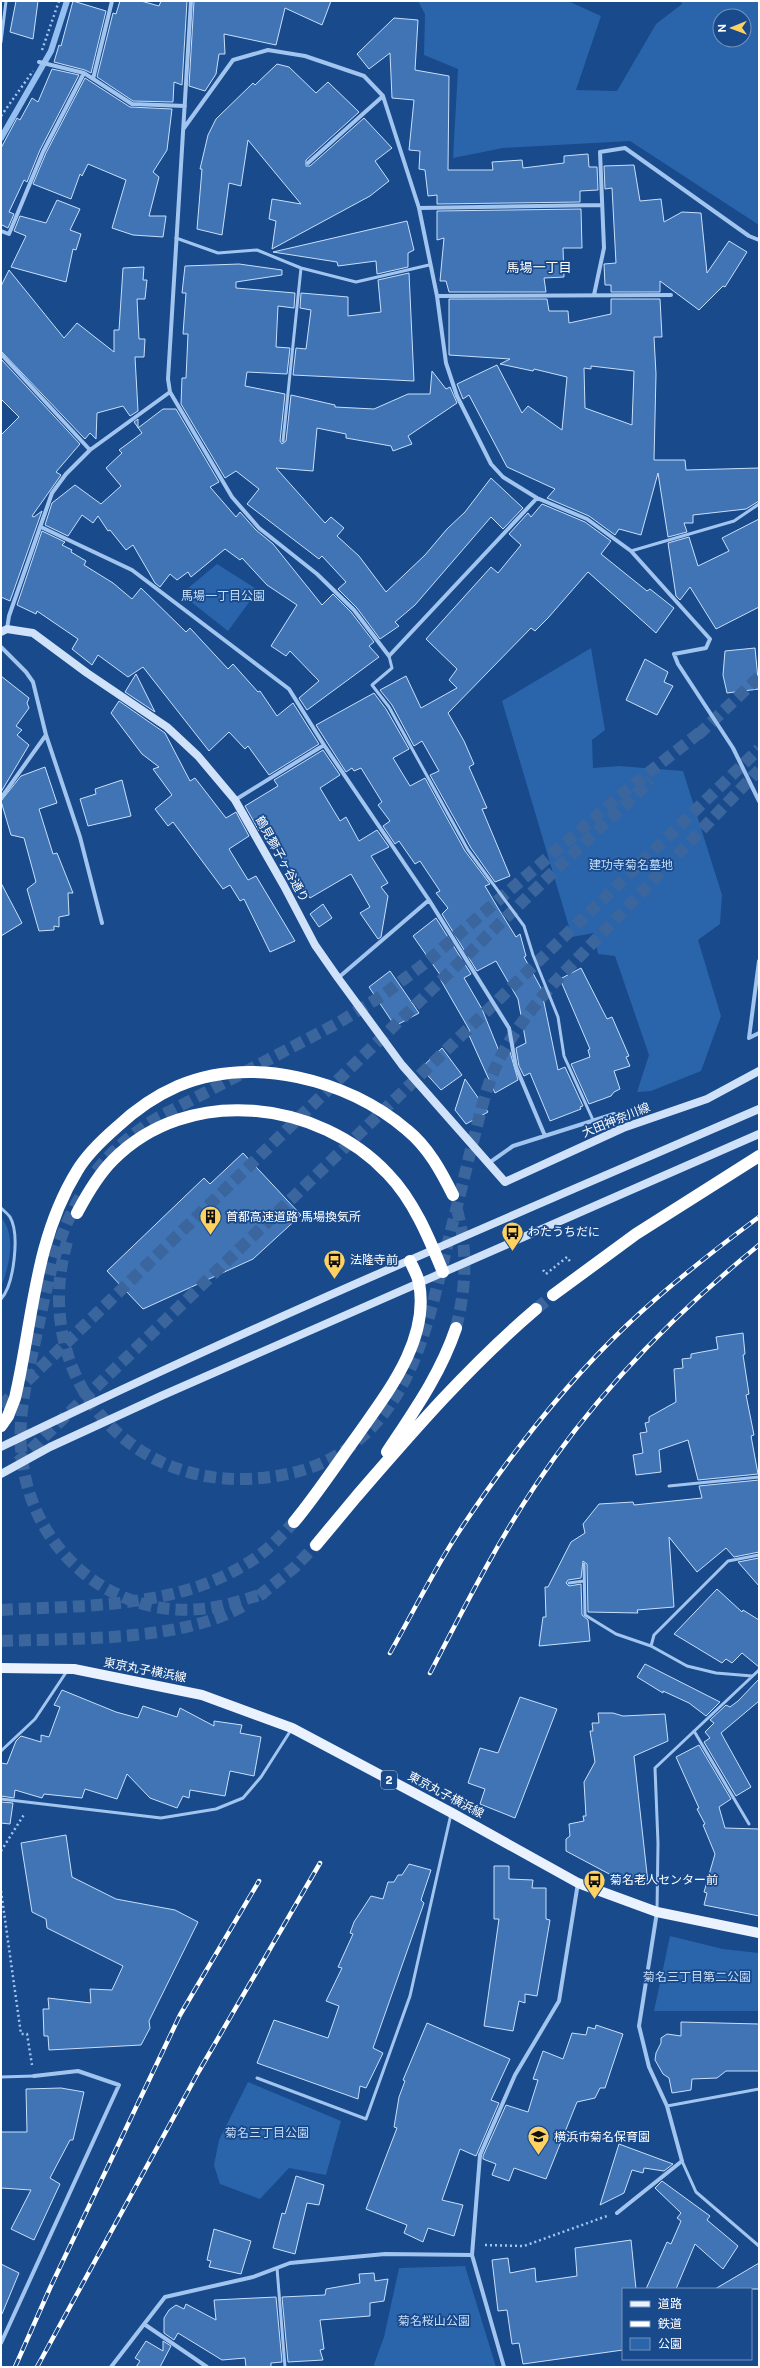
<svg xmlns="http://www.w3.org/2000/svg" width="760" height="2368" font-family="'Public Sans','Noto Sans JP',sans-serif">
<rect width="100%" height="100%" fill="#184a8c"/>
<path fill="#2a64ab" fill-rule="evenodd" d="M418 1H568L601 16 576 90 617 91 656 24 682 4 681 1H759V225L630 141 503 148 453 158 458 69 424 55 425 14ZM720 16H744V40H720Z
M217 564 258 590 228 631 181 594Z
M591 648 605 730 592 740 593 768 619 766 683 771 722 895 720 924 698 940 721 1016 701 1071 651 1091 637 1092 649 1055 615 956 598 954 594 933 572 937 502 701Z
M1 1217C17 1236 9 1267 1 1287Z
M670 1936 723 1949 759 1953V2011H654Z
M248 2082 341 2121 326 2175 289 2168 260 2199 220 2184 214 2165 219 2140Z
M465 2266 496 2367H373L384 2337 399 2268Z"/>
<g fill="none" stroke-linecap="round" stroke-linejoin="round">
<path stroke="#95bff1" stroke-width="6" d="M1 138 51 51 67 1"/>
</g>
<path fill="#4074b5" stroke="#c8dffa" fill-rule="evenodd" d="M16 1H38L33 39 10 32Z
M73 1 106 11 91 73 85 70 54 62 59 45 61 46Z
M120 1H141L159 6 161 1H187L182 85 174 82 173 102 133 101 97 77 113 13 116 14Z
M194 1H331L322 25 285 8 276 45 224 34 225 54H219L216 74 205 91 189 86Z
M394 18 418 20 415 70 449 76 448 170H493L492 162 522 160 523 168 564 163V156L588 154 589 167H597L598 190 580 191V202L437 204V195L428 196 425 170 419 169 420 151 409 150 414 100 392 98 390 53 369 69 357 54Z
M277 64 289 67 316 93 328 82 359 112 306 160V166H310L364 118 392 148 375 161 389 181 370 196 272 249 276 221 269 219 272 199 301 204 248 140 241 186 229 183 222 235 197 229 202 169H200L208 135 216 119 253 83 255 85Z
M52 69 79 75 40 150 27 182 24 180 9 212 14 214 8 228 2 225 1 228V148L17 118 20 120 32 98 38 102Z
M85 78 130 107 172 109 167 150 153 172 159 177 149 216H166L163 237 133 235 112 228 126 180 88 164 82 176 80 174 71 199 33 184 46 153Z
M634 165 640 201 661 199 664 222 682 212 701 213 707 273 729 241 747 252 725 287 723 286 699 310 660 281V292H611V285H605L604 264 616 263 612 188 605 189 604 166Z
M57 200 80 209 70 230 81 234 76 250 73 249 66 282 11 267 26 236 14 231 20 216 46 223Z
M581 209 582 248H563L564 277 544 278 546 292H449L446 281H440L444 238 437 240V211Z
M407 221 414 250 408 253V267L377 274 376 261 338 266 337 262 273 252Z
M239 264 282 270V275L236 282V288L295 293 294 308 278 306 276 347 290 348 287 374 247 372 245 386 285 394 280 441 282 444 286 441 291 395 335 405V407L374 409 408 394H430L432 371 446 389 450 387 457 403 408 436 412 444 393 451 391 446 346 438V434L317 428 313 471 276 468 325 523 331 517 344 528 337 536 359 556 386 592 425 555 447 529 465 512 491 478 523 508 503 529 491 517 415 605 395 622 399 626 380 639 357 608 338 589 346 582 322 556 319 559 247 504 259 489 236 471 225 478 181 404 182 378H186L188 334H183L186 293H182L185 266Z
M144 267 143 280H147L145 299H137L139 339H145L144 357H135L138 411 130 416 123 406 97 413 96 439 90 433 85 439 1 351V286L9 270 64 338 77 323 114 352V330H119L123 268Z
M409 273 414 381 293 375 296 348 306 349 311 310 300 308 301 293 348 297V316L381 312 378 280Z
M449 299H547L549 311H568L569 323 611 314V299H660L662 337H654L656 374 654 460H685L686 470 759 468V501L746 509 693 515V523H684L687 532 668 537 658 473 641 535 619 529 615 535 589 516 547 498 555 489 507 467 469 395 463 399 457 384 497 365 522 413 528 406 562 430 567 377 534 369 533 371 500 364 510 359 449 355ZM591 366 634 371 632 425 585 408 584 368 591 369Z
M1 359 80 444 56 472 61 475 32 516 34 517 42 511 10 601 1 597V435L19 417 1 399Z
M163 409H176L219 482 210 487 236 517 240 512 256 530 273 544 322 605 333 594 351 612 374 642 369 646 379 657 307 710 299 698 319 681 290 651 286 656 271 646 297 605 267 585 242 558 240 560 225 549 191 577 188 572 177 580 170 574 160 587 155 583 133 545 126 550 110 530 108 531 98 516 93 523 82 515 68 536 45 525 52 503 75 485 101 504 121 486 106 468 122 453 119 450 142 433 134 422 138 419V428Z
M542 504 585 522 611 541 601 554 647 591 650 589 674 608 656 633 588 572 548 618 535 631 531 628 448 713 464 741 474 764 469 767 487 808 482 809 510 876 495 882 471 848 430 775 439 771 422 741 414 746 392 705 380 690 406 676 421 708 457 688 449 680 457 669 426 639 491 567 498 573 521 545 509 534 528 513 531 517Z
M759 519V607L716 629 690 587 680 600 676 596 668 543 689 537 698 566 729 551 722 538Z
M42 531 65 542 62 545 72 550 71 552 86 561 84 565 113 583 132 599 141 588 186 632 190 628 228 669 233 664 258 692 260 691 277 716 293 703 319 744 269 775 248 746 245 749 229 732 209 751 143 667 128 677 98 655 92 665 72 649 78 639 37 611 36 614 17 605Z
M755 648 759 689 727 693 723 675 725 651Z
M645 659 668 672 664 682 673 686 657 715 626 700Z
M136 674 155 712 125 692Z
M1 676 29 698 27 703 29 708 16 726 22 730 17 735 29 745 1 792Z
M374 693 386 709 409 749 393 758 410 786 425 778 465 851 490 884 485 886 498 908 516 937 520 934 526 956 524 957 541 988 558 1070 565 1067 583 1106 580 1107 581 1109 550 1121 530 1073 524 1076 519 1066 516 1048 526 1043 518 999 496 961 477 971 442 914 448 908 436 893 440 891 420 861 415 864 399 841 395 844 383 826 390 821 378 805 382 802 361 768 354 771 352 768 346 772 316 725Z
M119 701 165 733 190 781 195 778 226 818 236 812 249 836 229 849 248 880 256 876 295 941 270 952 244 899 240 901 230 885 223 889 173 822 168 826 155 809 172 795 153 769 159 767 142 754 111 713Z
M323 750 340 775 320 788 340 821 346 817 359 841 377 830 389 847 371 856 388 883 381 887 388 896 381 937 378 939 360 913 370 907 351 874 310 898 281 857 284 855 264 827 259 831 245 806 278 786 274 780Z
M45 767 57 803 39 809 53 854 57 853 73 893H68L69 915 59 917V927L54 926V930L39 931 27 889 36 882 24 838 11 835 1 801 21 776Z
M122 780 131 816 88 826 80 799 96 794 95 789Z
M1 883 22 923 1 936Z
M323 904 332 918 319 927 310 914Z
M436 918 471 974 464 978 482 1009 501 1056 510 1052 518 1080 495 1093 468 1033 470 1031 439 977 441 976 413 936Z
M581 968 607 1019 612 1017 629 1056 626 1057 630 1066 614 1071 620 1089 614 1092 611 1096 589 1104 571 1064 590 1057 588 1050 590 1049 560 979Z
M390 971 419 1013 395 1026 369 987Z
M442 1048 462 1075 441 1090 421 1068Z
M465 1079 488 1112 466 1124 455 1110Z
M243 1153 301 1215 253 1259 143 1309 107 1271 204 1178 210 1184Z
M743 1333 745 1354 743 1355 749 1394 746 1395 754 1435 751 1436 758 1474 698 1480 688 1440 659 1450 661 1472 636 1475 633 1455 643 1453 640 1433 647 1432 645 1423 649 1422V1417L676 1402 674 1369 683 1368 682 1359 691 1358V1354L718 1349 716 1337Z
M759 1480V1552L734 1557 726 1548 697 1572 669 1537 674 1607 637 1610 638 1613 588 1612 587 1564 583 1561 581 1578 568 1580 566 1583 569 1586 581 1584 582 1615 588 1620 590 1641 539 1646 543 1617H546L545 1587H548L571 1542 585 1533 583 1524 599 1504 633 1502 634 1505 702 1498 699 1486Z
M759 1558V1586L738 1562Z
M717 1589 742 1612 743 1610 759 1620V1667L742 1653 732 1663 726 1659 722 1663 674 1634Z
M645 1664 720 1702 706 1716 689 1703 663 1691V1693L637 1677Z
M759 1679V1701L721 1733 751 1787 736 1796 704 1742 710 1738 705 1732 714 1723 710 1720 726 1705 730 1707 738 1701Z
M62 1690 116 1712 138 1718 143 1706 177 1717 180 1708 214 1726V1721L242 1725 240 1733 261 1737 254 1776 230 1771 225 1796 190 1790 189 1798 183 1796 177 1808 150 1798 127 1774 117 1799 85 1789 82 1798 44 1794 42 1798 15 1790 14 1798 1 1796V1763L7 1764 16 1741 21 1736 41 1742V1735L49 1737 60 1707 54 1705Z
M520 1697 557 1709 515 1818 480 1804 485 1789 468 1783 480 1748 498 1753Z
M598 1713H613L623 1716 665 1714 668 1741 634 1756 648 1883 628 1884 566 1851V1839L570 1836 569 1824 584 1821 583 1816H586L584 1782 595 1762 590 1731H593L592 1723H599Z
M699 1745 731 1799 719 1807 725 1828 759 1829V1916L704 1905 707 1893 704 1892 715 1854 703 1825 705 1824 697 1809 699 1808 676 1757Z
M1 1802 13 1803 10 1824 1 1823Z
M66 1835 72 1877 116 1899 175 1910 198 1922 149 2021 150 2028 141 2045 49 2050 48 2036H44L43 2009H49L48 1998 91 2003 90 1989 112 1990 123 1966 47 1928 46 1919 32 1912 21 1843Z
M409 1864 431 1870 421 1900 424 1903 373 2048 383 2053 366 2088 360 2086 358 2099 257 2063 274 2020 328 2038 339 2006 326 2001 342 1968 338 1967 353 1934 350 1933 354 1922 371 1896 383 1899 388 1882H394L398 1875H402Z
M494 1866H509V1879L533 1880 532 1888H546V1919L550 1920 537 1996 525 1994V2003L519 2001 513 2031 484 2026 499 1919H494Z
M681 2022 759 2024V2071H726L717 2078 692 2079 691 2090 672 2093 669 2078 663 2074 655 2060 656 2053 661 2043V2038L667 2034 681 2036Z
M427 2023 510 2059 491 2100 499 2103 476 2156 460 2149 442 2200 463 2205 454 2236 428 2228 423 2242 404 2233 407 2225 366 2209 397 2128 394 2127 399 2097 405 2081 403 2080Z
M596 2025 623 2034 605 2088H600L595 2098 577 2102 546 2179 514 2168 509 2181 492 2175 496 2164 483 2159V2156L506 2105 528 2112 538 2080 533 2079 543 2051 563 2059 572 2033 586 2035 588 2027 595 2029Z
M61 2088 84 2092 73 2140H70L50 2178 60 2184 34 2240 11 2229 31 2190 1 2188V2132H27L26 2089Z
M619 2144 673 2164 664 2171 644 2168 643 2173 632 2170 624 2193 600 2205Z
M296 2176 324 2185 319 2205 307 2203 295 2254 273 2248 282 2213 285 2214Z
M662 2181 710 2216 707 2220 738 2246 723 2269 695 2244 676 2289H646L667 2242 671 2244 681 2221 677 2218 681 2213 655 2188Z
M214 2229 251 2241 241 2274 209 2267 211 2261 207 2260Z
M631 2240 636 2289H623V2350L523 2364 519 2343 512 2344 507 2310 498 2311 492 2260 508 2258 510 2273 535 2268 536 2282 577 2276 575 2248Z
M759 2263V2289H715Z
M1 2264 19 2273 2 2314H1Z
M374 2273 375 2281 388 2279 384 2301 370 2303V2316L320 2320 324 2349 320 2350 323 2360 288 2362 282 2297 325 2295 326 2289 360 2283 359 2274Z
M276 2297 282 2362 271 2363V2367H246L245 2358 222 2360 178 2333 174 2340 164 2333V2318L169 2310 176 2305 184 2309 186 2304 216 2320 214 2300Z
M146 2341 163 2351V2341L171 2346 160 2367H136L140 2361 135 2358Z"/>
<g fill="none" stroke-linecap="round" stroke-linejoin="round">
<path stroke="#3b659d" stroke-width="12" stroke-dasharray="12 6" stroke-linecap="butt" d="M698 735 759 677
M96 1171C114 1149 133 1133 157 1118L338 1023 383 995 424 964 624 792 703 730
M80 1197C57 1236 48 1280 39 1323 30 1367 16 1413 22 1458 32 1551 114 1622 210 1608 229 1605 247 1599 265 1593
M67 1242C32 1364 116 1482 245 1479 276 1478 307 1472 334 1457 405 1416 424 1340 442 1267 451 1229 461 1191 470 1153 477 1128 482 1102 491 1078 505 1042 528 1013 553 984L759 770
M536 1309 553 1295
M456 1328C466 1288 468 1250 457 1210
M1 1406 549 876 651 780
M18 1462 759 749
M259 1596 295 1567 316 1545
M1 1610C87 1605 180 1609 254 1559 269 1549 282 1535 294 1522
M1 1641C72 1638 181 1642 243 1606"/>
<path stroke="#a2c5ef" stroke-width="2.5" stroke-dasharray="2 3" stroke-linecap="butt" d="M42 50 59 1
M1 116 33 71
M543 1270 546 1274 567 1257 571 1263
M1 1851 25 1813
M1 1891 21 2034H27L32 2065
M485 2245 524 2246 607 2216"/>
<path stroke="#a2c5ef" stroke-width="3" d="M1 42 6 1
M176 238 218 253 257 250 301 268 356 282 429 265
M283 441 301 268
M631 551 734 521 759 504
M389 656 392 668 372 685 389 707 468 850 524 926 533 955 558 1017 564 1056 593 1120
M1 1208C4 1211 8 1214 10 1217 20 1234 14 1285 1 1299
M669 1486 759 1477
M584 1564 585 1615 616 1634 651 1646
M569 1583 584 1581
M752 1676 716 1673 687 1666 651 1646 654 1635 728 1561 759 1555
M694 1731 749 1824
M1 1751 35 1719 67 1671
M1 1799 161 1818 216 1809 243 1798 261 1777 291 1730
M657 1911 658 1843 655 1768 759 1670
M1 2077 34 2076
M257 2078 366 2119 410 1996 451 1814
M667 2106 759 2089
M682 2161 696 2192 759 2246
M277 2268 285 2367"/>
<path stroke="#a2c5ef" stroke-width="4" d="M191 1 168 379 170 392 232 497 259 528 317 574 354 610 389 656 537 498
M39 62 84 73 132 104 185 106
M93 79 112 1
M184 128 233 60 268 50 305 56 364 76 383 96 419 208 437 296 446 363 457 396 491 464 503 477 537 498 587 519 631 551 710 639 706 648 674 654 678 664 733 748 759 801
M308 163 383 96
M419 208 601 205
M1 231 9 234 43 152 84 73
M594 295 604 248 600 152 625 148 749 236 759 240
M437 296 671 295
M1 354 90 450
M41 527 132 570 289 689 324 745 429 900 509 1028 516 1067 545 1136
M7 629 9 616 52 493 66 474 90 450 170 392
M1 647 26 672 33 682 46 735 80 837 102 923
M1 798 46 735
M235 800 324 745
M338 978 429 900
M749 1038 759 961
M749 1038 759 1033
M489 1163 513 1146 614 1114
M617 2213 682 2161 667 2106 649 2067 639 2026 657 1912
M144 2324 207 2367
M1 2343 119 2085 78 2071 34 2076
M111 2367 165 2297 253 2277 290 2263 385 2254 472 2255
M504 2367 472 2255 480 2155 515 2075 559 2001 578 1883"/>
<path stroke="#d0e2fa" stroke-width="8" d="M1 632 7 629 33 633 87 673 167 727 198 756 235 800 284 886 315 945 338 978 402 1065 505 1182 623 1128 707 1099 759 1071
M1 1447C250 1326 505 1219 759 1109
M1 1474 50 1447 161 1396 759 1134"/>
<path stroke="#eaf2ff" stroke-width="10" d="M1 1668 74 1669 202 1695 292 1728 452 1813 578 1883 657 1912 759 1933"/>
<path stroke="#fff" stroke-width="12" d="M77 1213C87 1194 98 1175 113 1160 188 1084 319 1100 388 1174 414 1201 429 1238 443 1272
M553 1295 636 1234 759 1156
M1 1426 8 1416 15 1398C33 1321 34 1241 77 1171 87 1154 102 1140 117 1127 135 1110 155 1096 178 1086 252 1055 347 1079 407 1130 428 1147 441 1171 453 1195
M387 1452C414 1411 440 1375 456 1328
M356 1497C413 1431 469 1366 536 1309
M294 1522C317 1494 336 1465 357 1436 387 1393 430 1340 419 1283 418 1276 413 1268 410 1261
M316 1545 361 1491"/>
<defs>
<path id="rail" d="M390 1653C414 1611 435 1567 462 1527 510 1455 563 1386 626 1326 668 1286 713 1251 759 1217
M430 1673C463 1610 495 1546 535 1486 596 1394 674 1314 759 1245
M15 2367 50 2288 180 2015 259 1881
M37 2367 199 2071 320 1863"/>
</defs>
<use href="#rail" stroke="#fff" stroke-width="4.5"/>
<use href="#rail" stroke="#184a8c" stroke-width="3" stroke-dasharray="9" stroke-linecap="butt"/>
</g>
<defs>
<symbol id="building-pin" viewBox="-11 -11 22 30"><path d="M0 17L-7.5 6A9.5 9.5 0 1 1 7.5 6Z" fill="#ffd160" stroke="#184a8c"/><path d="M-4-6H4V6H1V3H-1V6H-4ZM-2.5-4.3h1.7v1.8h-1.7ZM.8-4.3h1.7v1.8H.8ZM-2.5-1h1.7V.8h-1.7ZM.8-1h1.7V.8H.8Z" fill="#111"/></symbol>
<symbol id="bus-pin" viewBox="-11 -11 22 30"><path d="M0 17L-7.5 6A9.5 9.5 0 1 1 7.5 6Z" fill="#ffd160" stroke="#184a8c"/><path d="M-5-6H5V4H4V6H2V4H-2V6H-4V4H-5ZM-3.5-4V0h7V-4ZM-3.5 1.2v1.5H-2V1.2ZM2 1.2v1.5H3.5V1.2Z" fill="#111"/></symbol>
<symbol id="school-pin" viewBox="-11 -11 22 30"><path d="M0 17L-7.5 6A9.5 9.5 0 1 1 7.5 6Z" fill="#ffd160" stroke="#184a8c"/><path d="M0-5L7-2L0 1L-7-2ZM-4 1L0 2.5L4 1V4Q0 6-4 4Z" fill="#111"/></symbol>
</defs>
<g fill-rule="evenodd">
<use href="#building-pin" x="198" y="1204" width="25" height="34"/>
<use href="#bus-pin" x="500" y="1220" width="25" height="34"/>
<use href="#bus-pin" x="322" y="1248" width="25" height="34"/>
<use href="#bus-pin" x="582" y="1868" width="25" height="34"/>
<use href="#school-pin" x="526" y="2124" width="25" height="34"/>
</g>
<g text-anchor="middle" stroke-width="3.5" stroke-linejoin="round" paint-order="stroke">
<rect fill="#184a8c" stroke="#bac9dc" stroke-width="1" x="381" y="1771" width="16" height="18" rx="3"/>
<g font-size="11" font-weight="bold" fill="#fff">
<text x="389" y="1784">2</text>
</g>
<g font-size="12" fill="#c8dffa" stroke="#184a8c">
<text x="223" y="600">馬場一丁目公園</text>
<text x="631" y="869">建功寺菊名墓地</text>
<text x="697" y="1981">菊名三丁目第二公園</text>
<text x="267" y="2137">菊名三丁目公園</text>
<text x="434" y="2325">菊名桜山公園</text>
</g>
<g font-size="12" fill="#fff" stroke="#184a8c">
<text transform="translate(282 859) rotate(61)" y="4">鶴見獅子ヶ谷通り</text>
<text transform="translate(616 1120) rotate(-22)" y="4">大田神奈川線</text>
<text transform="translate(145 1670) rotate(11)" y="4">東京丸子横浜線</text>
<text transform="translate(446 1795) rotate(28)" y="4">東京丸子横浜線</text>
</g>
<g font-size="12" fill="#fff" stroke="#184a8c" text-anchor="start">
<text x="226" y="1221">首都高速道路 馬場換気所</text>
<text x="528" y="1236">わたうちだに</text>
<text x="350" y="1264">法隆寺前</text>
<text x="610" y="1884">菊名老人センター前</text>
<text x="554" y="2141">横浜市菊名保育園</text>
</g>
<g font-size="13" fill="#fff" stroke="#184a8c">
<text x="539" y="272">馬場一丁目</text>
</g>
</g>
<rect width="760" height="2368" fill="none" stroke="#ffffff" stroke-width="4"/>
<rect x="622" y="2288" width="130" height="72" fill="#184a8c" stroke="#7492ba"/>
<rect x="630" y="2301" width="20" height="6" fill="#eaf2ff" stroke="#7492ba"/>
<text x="658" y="2308" font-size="12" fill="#ffffff">道路</text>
<rect x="630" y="2321" width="20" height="6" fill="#ffffff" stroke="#7492ba"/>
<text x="658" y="2328" font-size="12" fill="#ffffff">鉄道</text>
<rect x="630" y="2338" width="20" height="12" fill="#2a64ab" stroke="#7492ba"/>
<text x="658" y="2348" font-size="12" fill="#ffffff">公園</text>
<g transform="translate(732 28) rotate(269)"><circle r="19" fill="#184a8c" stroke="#7492ba"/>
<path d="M0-3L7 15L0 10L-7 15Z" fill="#ffd160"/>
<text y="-6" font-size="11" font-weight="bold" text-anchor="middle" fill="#ffffff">N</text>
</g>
</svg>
